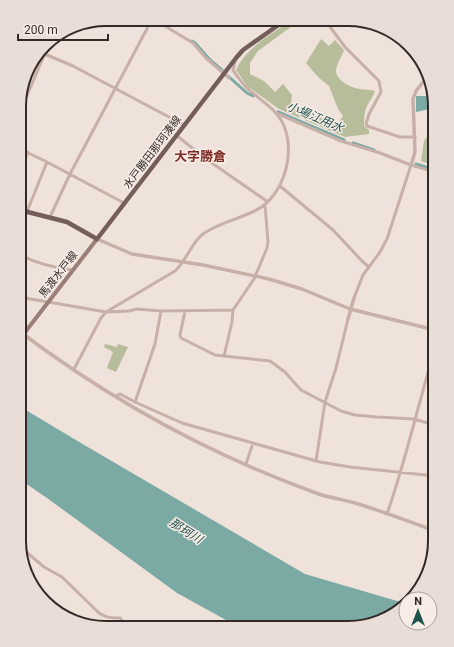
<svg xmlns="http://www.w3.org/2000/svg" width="454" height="647" font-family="Roboto,'Noto Sans JP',sans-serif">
<rect width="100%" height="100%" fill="#efe2da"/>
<path fill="#b7bd9b" d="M290 21H299L258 51 250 63V74L264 81 275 92 283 84 292 95 291 105 305 109 308 112 337 125 343 116 338 109 329 86 318 77 306 63 321 39 329 46 335 40 344 50C342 56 336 65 336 71 336 80 351 88 360 89 365 90 370 89 375 91 373 97 370 100 367 106 364 112 364 120 364 126L369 130V134L345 137 279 109 247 86 236 70C247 47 270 35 290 21Z
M431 89 435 106V166L421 161 424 141 433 127 430 92Z
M105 344 117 347 118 344 128 347 116 372 107 368 113 352 104 347Z"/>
<path fill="#7baaa5" d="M416 96H428L430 109 416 112Z
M19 406 86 446 305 574 404 603 386 619 348 628H239L235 625 177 593 47 498 19 479Z"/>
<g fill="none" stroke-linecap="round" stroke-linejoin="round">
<path stroke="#7baaa5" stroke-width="3" d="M192 41 196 44 210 60 222 70
M228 76 247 93 253 96
M278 112 344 140
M353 143 374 150
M416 164 435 170"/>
<path stroke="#c6b0a7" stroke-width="3" d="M325 20 345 47 379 81 381 92 369 114 366 124 367 126 400 137H415
M160 23 193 43 206 58 229 78
M40 52 73 66 184 125
M20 112 51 39
M276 113 341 141 380 153 411 165 435 172
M176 135 206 159 268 202
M20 149 47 162 124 203
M20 173 28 152
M280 186 333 230 363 262 369 267
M50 217 70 174 150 23
M20 229 47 162
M20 255C36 263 55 268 73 270
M19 297 106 312 129 311 137 309 161 311 233 310
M354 298 363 275 380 252 387 239 411 165
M185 311 180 335 181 338 215 355 270 361 285 372 301 390 341 411 355 415 377 417 414 419 435 425
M224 356 232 322 233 310 254 279 267 248 268 242 265 205
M74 369 101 318 106 312 175 271C187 260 191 243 203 234 217 223 244 218 260 208 288 190 299 139 276 113 267 103 255 96 246 87 241 82 237 76 233 70L236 58
M116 396 120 394 135 402 182 423 320 462 350 467 435 476
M135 402 155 344 161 311
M316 461 325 402 336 368 348 319
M246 464 253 443
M387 514C406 460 418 404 435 349
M21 550H24L44 567 62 577 99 613C106 618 112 618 120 618L127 627"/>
<path stroke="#c6b0a7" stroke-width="3.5" d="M411 165 415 152 413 99 416 91 428 76
M97 239 132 254 203 265 269 279 302 289 350 309 435 330
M348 319 354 298
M19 331C109 399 211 455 316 493 329 498 342 499 355 503 382 511 408 521 435 531"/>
<path stroke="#9a7f79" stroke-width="4" d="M19 340 97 239"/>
<path stroke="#745e59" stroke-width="4.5" d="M20 210 67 222 97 239 236 58 243 50 284 21"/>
</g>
<g text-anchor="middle" stroke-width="3" stroke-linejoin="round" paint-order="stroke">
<g font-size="11" fill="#332927" stroke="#f8ede6">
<text transform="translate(152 152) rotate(-53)" y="4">水戸勝田那珂湊線</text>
<text transform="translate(58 274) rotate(-52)" y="4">馬渡水戸線</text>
</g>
<g font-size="12" font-style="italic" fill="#20524d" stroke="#f8ede6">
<text transform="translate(315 117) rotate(23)" y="4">小場江用水</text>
<text transform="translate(186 531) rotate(32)" y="4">那珂川</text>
</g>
<g font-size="13" font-weight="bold" fill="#7d2d26" stroke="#f8ede6">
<text x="200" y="161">大字勝倉</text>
</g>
</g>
<path d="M0 0H454V647H0ZM106 26H348A80 80 0 0 1 428 106V541A80 80 0 0 1 348 621H106A80 80 0 0 1 26 541V106A80 80 0 0 1 106 26Z" fill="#e8ddd7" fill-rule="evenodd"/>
<path fill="none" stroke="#332927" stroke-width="2" d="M106 26H348A80 80 0 0 1 428 106V541A80 80 0 0 1 348 621H106A80 80 0 0 1 26 541V106A80 80 0 0 1 106 26Z"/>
<g transform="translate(418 611)"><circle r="19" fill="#f8ede6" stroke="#a99f9a"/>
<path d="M0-3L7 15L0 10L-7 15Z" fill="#20524d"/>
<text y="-6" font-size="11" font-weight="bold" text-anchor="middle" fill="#332927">N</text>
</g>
<path d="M18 34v6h90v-6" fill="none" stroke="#332927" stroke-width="2"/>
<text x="24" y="34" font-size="12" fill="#332927" stroke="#f8ede6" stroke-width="3" paint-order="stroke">200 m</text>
</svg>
